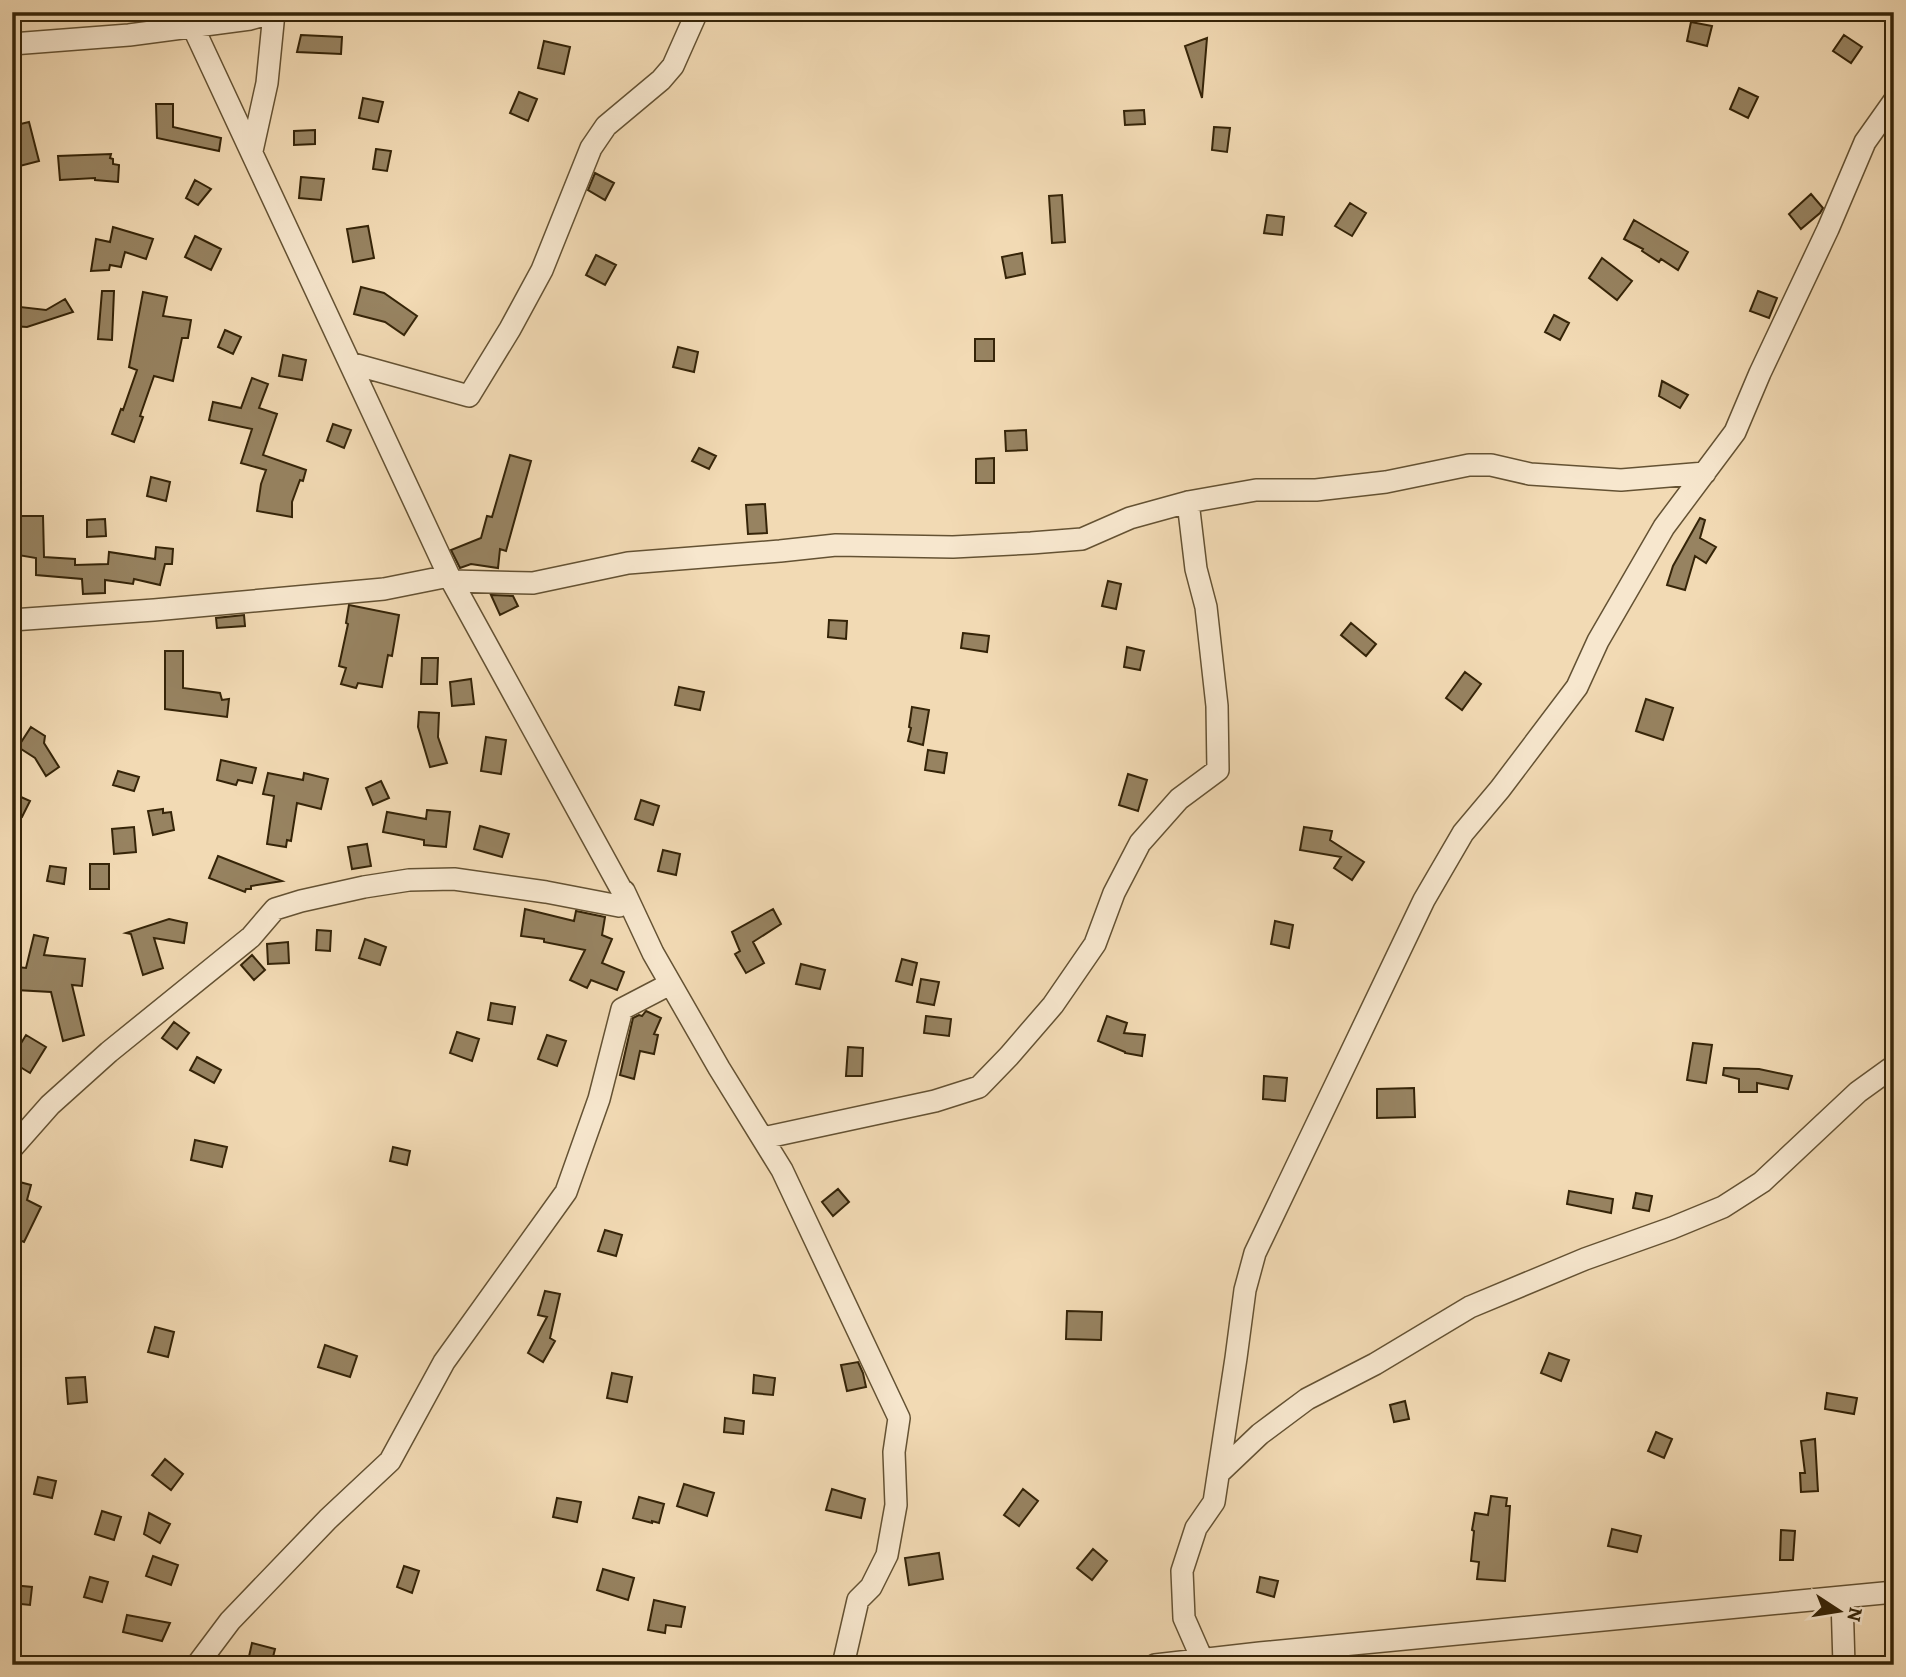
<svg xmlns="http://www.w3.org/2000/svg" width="1906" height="1677" font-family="Alegreya,serif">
<rect width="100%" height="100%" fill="#f2dab4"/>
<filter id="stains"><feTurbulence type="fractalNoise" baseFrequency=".00286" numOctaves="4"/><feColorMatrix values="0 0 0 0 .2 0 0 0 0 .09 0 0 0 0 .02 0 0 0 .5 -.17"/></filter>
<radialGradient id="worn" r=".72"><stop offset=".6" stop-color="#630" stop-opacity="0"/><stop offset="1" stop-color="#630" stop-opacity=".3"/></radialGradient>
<path fill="#978361" stroke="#352408" stroke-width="2" d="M1691 22 1712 26 1707 46 1687 41Z
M301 35 342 37 341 54 297 52Z
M1844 35 1862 47 1851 63 1833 51Z
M1207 38 1202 98 1185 46Z
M544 41 570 47 564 74 538 68Z
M1739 88 1758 97 1748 118 1730 109Z
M519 92 537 99 528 121 510 113Z
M363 98 383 102 378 122 359 118Z
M156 104H173V127L221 138 219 151 157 138Z
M1144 110 1145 124 1125 125 1124 111Z
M29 122 39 161 12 168V126Z
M1214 127 1230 128 1227 152 1212 150Z
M315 130V144L294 145V131Z
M376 149 391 151 387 171 373 169Z
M111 154 110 158 113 159V164L119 165 118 182 95 180V178L60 180 58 156Z
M595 173 614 183 605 200 588 190Z
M301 177 324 179 321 200 299 198Z
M195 180 211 189 198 205 186 198Z
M1811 194 1823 208 1820 213 1801 229 1789 214Z
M1062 195 1065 242 1052 243 1049 196Z
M1350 203 1366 213 1352 236 1335 226Z
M1267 215 1284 217 1282 235 1264 233Z
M1634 220 1688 252 1678 270 1661 259 1659 262 1642 251 1643 249 1624 239Z
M368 226 374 258 353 262 347 229Z
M113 227 153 239 146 259 125 252 121 267 110 265 109 270 91 271 96 239 110 242Z
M195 236 221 249 211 270 185 257Z
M1022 253 1025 274 1006 278 1002 257Z
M596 255 616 265 605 285 586 275Z
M1602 258 1632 281 1617 300 1589 278Z
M361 287 384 293 417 316 404 335 385 322 354 314Z
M102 291H114L112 340 98 339Z
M1758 291 1777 298 1769 318 1750 311Z
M143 292 167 297 163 316 191 320 188 338H182L173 381 154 376 140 416 143 417 134 442 112 434 121 409 123 410 137 370 129 367Z
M65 299 73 312 27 327 12 326V306L46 310Z
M1554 315 1569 323 1560 340 1545 332Z
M225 330 241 337 233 354 218 347Z
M975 339H994V361H975Z
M678 347 698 352 694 372 673 367Z
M283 355 306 360 302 380 279 376Z
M252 378 268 384 259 408 277 414 263 455 306 470 303 481 300 480 292 502V517L257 511 261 484 266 470 241 463 252 429 209 420 213 402 241 408Z
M1662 381 1688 395 1680 408 1659 396Z
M333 424 351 430 344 448 327 441Z
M1026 430 1027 450 1006 451 1005 431Z
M699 448 716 456 709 469 692 461Z
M510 455 531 461 506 551 500 549 498 568 471 564 460 568 451 550 481 538 487 516 492 517Z
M994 458V483H976V459Z
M151 477 170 482 166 501 147 496Z
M765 504 767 533 748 534 746 505Z
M17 516H43L44 557 75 559V565L108 564 109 552 155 559 156 547 173 549 172 564H165L160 585 134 579 133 584 105 580V593L83 594 82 579 36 575V558L18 555Z
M1700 518 1705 520 1700 538 1716 547 1706 563 1695 556 1685 590 1667 585 1673 566Z
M105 519 106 536 87 537V520Z
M1108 581 1121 584 1116 609 1102 606Z
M491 595 513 596 518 606 500 615Z
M349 605 399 615 392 656 388 655 382 687 358 683 356 688 341 684 346 668 339 666 348 624 346 623Z
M244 615 245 626 217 628 216 618Z
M829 620 847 621 846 639 828 637Z
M1351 623 1376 644 1366 656 1341 635Z
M963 633 989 636 987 652 961 648Z
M1127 647 1144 651 1140 670 1124 667Z
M165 651H183V688L220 693 222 700 229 699 227 717 165 709Z
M422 658H438L437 684H421Z
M1465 672 1481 684 1462 710 1446 698Z
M471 679 474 704 452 706 450 682Z
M679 687 704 692 700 710 675 705Z
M1646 699 1673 708 1663 740 1636 731Z
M912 707 929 710 923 745 908 741 911 728 909 727Z
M419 712 439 713 438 737 447 763 430 767 418 727Z
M31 727 45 736 44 743 59 767 46 776 35 758 18 747Z
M486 737 506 740 501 774 481 771Z
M928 750 947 753 944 773 925 770Z
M221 760 256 768 252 783 238 780 236 785 217 780Z
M118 771 139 777 134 791 113 785Z
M268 773 303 780 304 773 328 779 321 809 297 803 291 841 287 840 286 847 267 844 274 796 263 794Z
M1128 774 1147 780 1138 811 1119 805Z
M381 781 389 798 373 805 366 788Z
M12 793 30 801 22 817 12 812Z
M641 800 659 806 653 825 635 819Z
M163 809V813L171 812 174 830 153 835 148 811Z
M427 810 450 812 446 847 424 845V840L383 832 387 812 426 819Z
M480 826 509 834 502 857 474 849Z
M134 827 136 852 114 854 112 829Z
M1304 827 1332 831 1330 840 1364 862 1352 880 1334 868 1341 857 1300 850Z
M367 844 371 866 352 869 348 847Z
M663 850 680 854 676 875 658 871Z
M218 856 282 881 251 886V889H246L245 892 209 878Z
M90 864H109V889H90Z
M50 866 66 868 64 884 47 881Z
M525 909 574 921 576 911 605 917 602 935 612 939 602 963 624 972 617 990 591 980 587 988 570 980 585 950 544 942V939L521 936Z
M773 909 781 924 753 942 764 963 746 973 735 954 740 951 732 932Z
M169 919 187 923 184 943 154 938 163 968 143 975 131 934 126 933Z
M1275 921 1293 925 1289 948 1271 944Z
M317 930 331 931 330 951 316 950Z
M34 935 48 938 44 955 85 959 82 986 72 985 84 1035 63 1041 51 992 16 990 18 967 26 968Z
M365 939 386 947 380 965 359 958Z
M288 942 289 963 268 964 267 944Z
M252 955 265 970 254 980 241 965Z
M902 959 917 963 912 985 896 981Z
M801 964 825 970 820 989 796 984Z
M921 979 939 982 934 1005 917 1002Z
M491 1003 515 1007 512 1024 488 1020Z
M646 1011 661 1018 654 1034 658 1035 654 1054 640 1051 634 1079 620 1075 633 1018 639 1015 642 1016Z
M926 1016 951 1019 949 1036 924 1033Z
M1107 1016 1127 1023 1124 1033 1145 1035 1142 1056 1125 1053V1052L1098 1041Z
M174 1022 189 1033 177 1049 162 1038Z
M457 1032 479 1039 472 1061 450 1053Z
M26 1035 46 1047 30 1073 12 1062V1058Z
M547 1035 566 1041 557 1066 538 1059Z
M1693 1043 1712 1045 1706 1083 1687 1080Z
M848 1047 863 1048 862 1076H846Z
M197 1057 221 1070 214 1083 190 1070Z
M1724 1068 1759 1069 1792 1076 1788 1089 1757 1083V1092H1739V1079L1723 1075Z
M1264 1076 1287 1078 1285 1101 1263 1099Z
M1414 1088 1415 1117 1377 1118V1089Z
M195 1140 227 1147 222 1167 191 1160Z
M393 1147 410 1151 407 1165 390 1161Z
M12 1180 31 1185 27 1200 41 1207 24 1242 12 1237Z
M838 1189 849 1202 833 1216 822 1202Z
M1569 1191 1613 1199 1611 1213 1567 1204Z
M1636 1193 1652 1196 1649 1211 1633 1208Z
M605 1230 622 1235 616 1256 598 1251Z
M545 1291 560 1294 550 1338 555 1341 543 1362 528 1353 547 1317 538 1315Z
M1067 1311 1102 1312 1101 1340 1066 1339Z
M155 1327 174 1332 168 1357 148 1352Z
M325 1345 357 1356 350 1377 318 1367Z
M1549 1353 1569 1360 1561 1381 1541 1373Z
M858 1362 863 1373 866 1387 847 1391 841 1365Z
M612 1373 632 1377 627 1402 607 1398Z
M754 1375 775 1378 773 1395 753 1393Z
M85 1377 87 1402 68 1404 66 1378Z
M1827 1393 1857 1398 1854 1414 1825 1409Z
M1405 1401 1409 1419 1394 1422 1390 1405Z
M725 1418 744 1421 743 1434 724 1432Z
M1656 1432 1672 1439 1664 1458 1648 1451Z
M1815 1439 1818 1491 1801 1492 1800 1473H1805L1801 1441Z
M165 1459 183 1474 171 1490 152 1475Z
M38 1477 56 1481 52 1498 34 1494Z
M684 1484 714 1493 707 1516 677 1506Z
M832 1489 865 1499 861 1518 826 1510Z
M1023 1489 1038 1501 1019 1526 1004 1515Z
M1491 1496 1507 1498 1506 1506H1510L1505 1581 1477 1579 1479 1562 1471 1561 1474 1531 1472 1530 1475 1513 1488 1515Z
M639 1497 664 1504 659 1523 652 1521V1523L633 1518Z
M557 1498 581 1502 577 1522 553 1517Z
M102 1511 121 1517 114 1540 95 1534Z
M149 1513 170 1524 160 1543 144 1534Z
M1612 1529 1641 1536 1637 1552 1608 1546Z
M1781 1530 1795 1531 1793 1560H1780Z
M1093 1549 1107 1561 1092 1580 1077 1568Z
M939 1553 943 1579 909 1585 905 1558Z
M153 1556 178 1565 171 1585 146 1576Z
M404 1566 419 1571 412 1593 397 1587Z
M603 1569 634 1578 628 1600 597 1590Z
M90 1577 108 1582 102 1602 84 1597Z
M1260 1577 1278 1581 1274 1597 1257 1592Z
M12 1585 32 1587 30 1605 12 1603Z
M654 1600 685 1607 681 1627 666 1625 665 1633 648 1630Z
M127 1615 170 1623 162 1641 123 1632Z
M252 1643 275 1649 271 1665 248 1661Z"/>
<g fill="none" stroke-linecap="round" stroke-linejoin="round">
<defs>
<path id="minor" d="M12 44 129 35 250 19 275 12
M252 151 267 83 274 13
M350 363 469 396 510 329 542 270 591 148 606 126 661 80 673 66 697 12
M452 581 533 583 628 563 780 551 836 545 953 547 1031 543 1082 539 1130 518 1188 502 1256 490H1316L1386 482 1469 465H1491L1530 474 1621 480 1705 473
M12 620 154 610 384 589 449 576
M624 891 653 953 719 1068 782 1170 899 1418 894 1452 896 1505 887 1555 871 1587 858 1600 843 1665
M763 1138 935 1101 979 1087 1009 1056 1053 1005 1095 944 1114 893 1140 843 1179 799 1218 770 1217 706 1206 607 1196 569 1188 502
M12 1148 50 1105 109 1052 251 937 275 909 301 901 364 887 409 880 454 879 546 892 619 906 624 903 626 898 449 576 186 12
M1219 1473 1260 1434 1307 1399 1375 1364 1470 1307 1585 1259 1672 1228 1723 1207 1762 1182 1858 1092 1894 1066
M1842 1599 1844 1665
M1202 1659 1184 1618 1182 1571 1196 1528 1214 1502 1236 1358 1245 1290 1255 1253 1424 900 1463 833 1500 789 1577 687 1598 641 1664 527 1735 432 1760 373 1828 229 1865 142 1894 101
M197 1665 230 1621 328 1519 390 1461 444 1362 566 1192 599 1099 622 1009 670 984
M1155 1665 1260 1653 1894 1592"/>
</defs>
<use href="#minor" stroke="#645233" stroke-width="24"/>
<use href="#minor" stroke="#f7e7ce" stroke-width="21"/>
</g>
<rect width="1906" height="1677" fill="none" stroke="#f2dab4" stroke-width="42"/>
<rect x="14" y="14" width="1878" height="1649" fill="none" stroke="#352408" stroke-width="3.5"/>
<rect x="21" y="21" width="1864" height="1635" fill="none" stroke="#352408" stroke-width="2"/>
<g transform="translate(1839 1611) rotate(102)" stroke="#f7e7ce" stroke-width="5" paint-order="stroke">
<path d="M0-5L12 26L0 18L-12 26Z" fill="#352408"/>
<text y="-10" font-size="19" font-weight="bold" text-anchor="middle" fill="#352408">N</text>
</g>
<rect width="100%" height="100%" filter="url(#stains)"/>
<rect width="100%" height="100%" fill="url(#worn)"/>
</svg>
